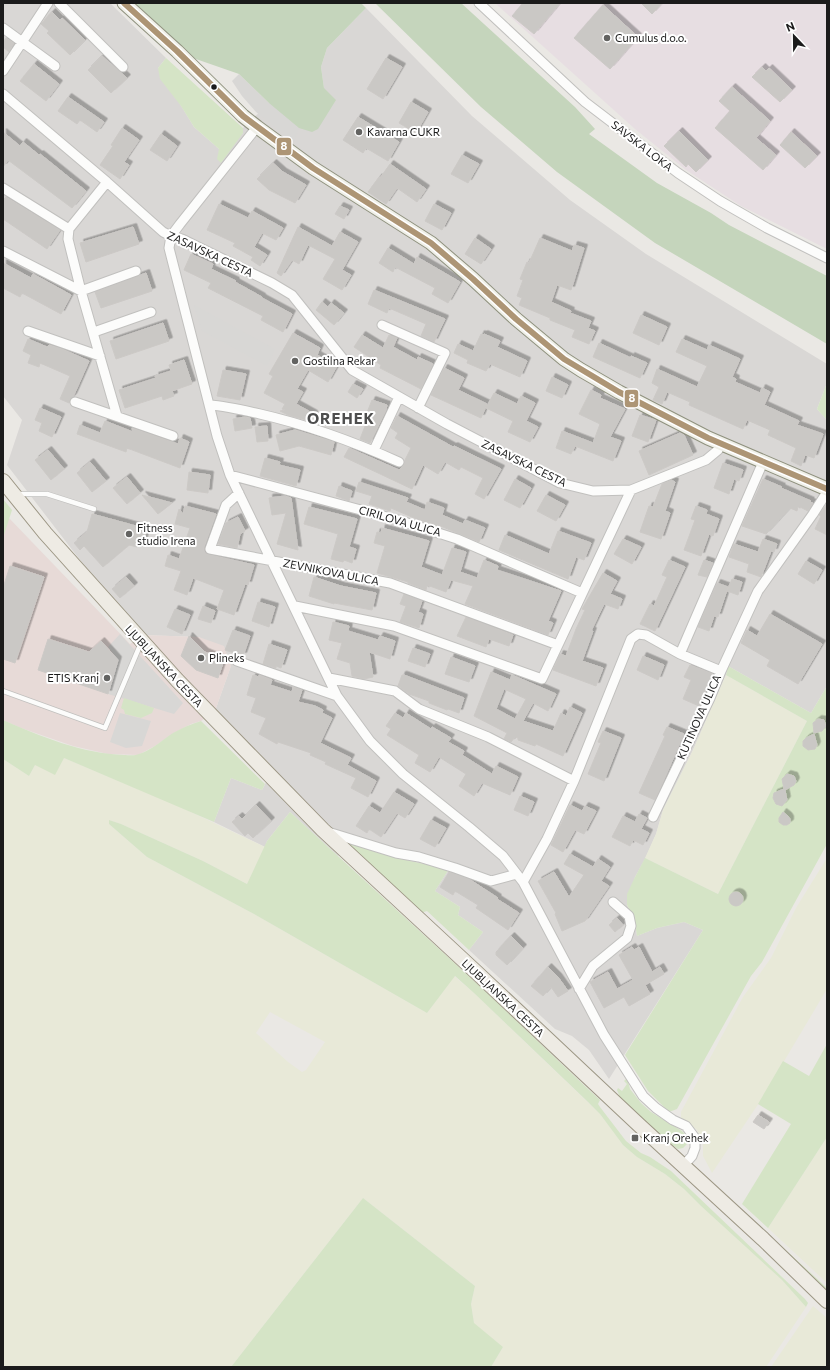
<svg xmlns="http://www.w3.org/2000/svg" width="830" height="1370" font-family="Commissioner,sans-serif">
<defs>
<filter id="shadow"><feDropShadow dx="3.5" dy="-3.5" stdDeviation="0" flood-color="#0004"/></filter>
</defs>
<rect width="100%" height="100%" fill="#eae8e4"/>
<path fill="#d9d7d5" d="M3 3H110L166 58 158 68 194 127 219 149 243 133V128L269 103 324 88 321 67 327 48 366 8 472 116 570 200 646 254 827 364V383L817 409 827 420V686L811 713 728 666 726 675 693 750 663 810 656 834 646 857 635 877 627 905 634 918 637 936 657 928 684 922 703 930 609 1079 589 1050 572 1036 555 1029 469 950 483 932 458 915 460 907 435 891 449 869 410 861 350 843 338 856 290 812 267 841 265 847 214 822 231 778 262 790 272 771 215 711 231 666 199 637 143 635 100 586 7 465 22 420 3 396Z"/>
<path fill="#e7dad7" d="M7 516 130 644 143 635 199 637 224 646 231 666 215 711 201 721 191 724 174 733 155 746 138 755 108 754 73 746 21 728 3 720V532Z"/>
<path fill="#e7dee2" d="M495 3H827V249L741 206 686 170 635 129Z"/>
<path fill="#d8d7d5" d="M239 74 269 103 299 128 294 142 256 112 242 96 232 81Z
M194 305 275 349 267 366 202 331Z
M120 634 183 703 174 714 108 694 118 660 108 647Z
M120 713 151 721 142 746 126 748 110 742Z"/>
<path fill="#e8e9d8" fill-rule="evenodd" d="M726 675 807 721 718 894 645 858 656 834 663 810 693 750Z
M64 758 176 805 265 847 247 884 203 861 121 824 109 820V824L147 857 254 914 427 1013 454 976 474 993 600 1114 623 1145 637 1157 665 1174 684 1189 701 1206 782 1280 806 1307 766 1367H491L503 1347 474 1324 471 1304 475 1286 363 1198 231 1367H3V759L29 776 35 765ZM270 1012 325 1042 306 1070 302 1072 288 1062 256 1033Z
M827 858V989L761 1100 712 1173 703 1156V1142L697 1130 681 1118V1112L743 997 771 958 796 908Z
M827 1137V1283L768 1228Z
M813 1306 827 1318V1367H771Z"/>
<path fill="#d5e4c6" d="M166 58 243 128V133L221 163 217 159 219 149 194 127 181 106 160 79 158 68Z
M827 383V420L817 409Z
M3 499 12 510 3 538Z
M728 666 811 713 827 686V844L762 962 751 976 677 1109 669 1112 648 1091 625 1055 703 930 684 922 657 928 637 936 634 918 627 905V894L635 877 645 858 718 894 807 721 726 675Z
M124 698 154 708 152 713 141 718 125 714 124 710 121 708Z
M3 720C39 736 84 754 124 755 128 755 135 756 139 754 152 750 162 740 173 733 182 728 191 724 201 721L265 784 262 790 231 778 214 822 64 758 55 775 35 765 29 776 3 759Z
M290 812 486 992 587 1088 600 1100 598 1104 600 1107 626 1141 641 1153 650 1157 671 1171 805 1299 808 1303 806 1307 782 1280 701 1206 684 1189 665 1174 637 1157 623 1145 600 1114 588 1102 474 993 455 976 427 1013 254 914 147 857 109 824V820L121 824 203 861 247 884 267 841Z
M350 843 410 861 449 869 435 891 460 907 458 915 483 932 469 950 427 911 421 913 348 845Z
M827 1044V1137L768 1228 742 1204 791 1124 758 1104 783 1061 809 1076Z
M626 1079 628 1081 630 1089 641 1103 651 1112 682 1131 688 1137V1143L683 1148 678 1149 662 1138 617 1097 619 1095 617 1090 618 1088 622 1091 627 1084 624 1081Z
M727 1196 827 1288V1292L732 1204Z
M363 1198 475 1286 471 1304 474 1323 503 1347 491 1367H231Z"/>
<path fill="#c5d5bc" d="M135 3H361L366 8 327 48 321 67 324 88 336 100 318 129 312 132 299 128 269 103 239 74 193 58Z
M375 3H461L575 107 595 129 589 134 657 183 711 213 729 225 827 276V344L655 243 557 172 481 107Z"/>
<path fill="#cac8c5" stroke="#ccc9c6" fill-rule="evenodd" filter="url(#shadow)" d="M523 3H560L534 34 512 16Z
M641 3H662L652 14Z
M603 5 638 37 610 69 574 38Z
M52 12 60 20 62 18 85 40 70 55 47 33 49 31 41 24Z
M6 38 14 43 9 52 3 47V42Z
M102 56 127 78 111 93 88 70Z
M386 58 402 67 383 99 367 89Z
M34 64 59 84 46 101 20 81Z
M762 67 766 71 769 68 792 90 780 102 752 77Z
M732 87 770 121 756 138 776 155 763 170 715 128 730 111 719 101Z
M68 97 104 122 97 132 80 120 77 124 58 111Z
M411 102 428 112 416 133 399 123Z
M358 117 399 142 388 161 366 148 363 153 343 140Z
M122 128 139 140 124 162 129 165 120 179 100 165 113 146 111 145Z
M679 131 708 160 696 172 688 164 686 167 664 146Z
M3 132 20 146 23 142 39 155 40 154 86 191 72 208 8 160 3 167Z
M791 132 817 156 805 168 780 145Z
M161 134 177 146 167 161 150 150Z
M462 155 479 164 468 183 451 174Z
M273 163 283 172 306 185 295 203 269 190 257 179Z
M390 164 426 189 417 202 397 188 386 204 368 192 379 177 380 178Z
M6 197 60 230 47 249 3 219V200Z
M219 204 248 218 252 211 283 228 276 240 262 233 254 247 267 255 260 266 251 260 253 257 233 246 235 243 207 230Z
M434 204 451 213 442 230 425 221Z
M340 206 349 210 344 219 335 214Z
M133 227 139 244 86 262 80 243Z
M298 227 332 246 340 232 358 242 342 270 351 275 342 290 323 279 335 259 308 245 299 264 292 260 281 276 277 273Z
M475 238 491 249 481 264 465 254Z
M540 238 572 251 574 245 584 248 571 290 557 285 551 302 571 311 570 313 591 321 588 328 595 331 589 344 572 337 575 330 550 320V318L519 305 522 298 517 296 523 280 520 279 527 262 529 263Z
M388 248 414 264 417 257 460 282 448 303 432 294 435 288 395 267 393 272 379 263Z
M191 254 213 264 211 269 236 281 235 282 262 297V298L292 314 283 332 261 320 263 316 208 288 211 283 184 270Z
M3 263 31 278 33 274 71 295 61 314 22 293 20 297 3 288Z
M146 273 152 291 101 308 95 292Z
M374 290 445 319 434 342 421 336 426 324 389 308 387 313 368 304Z
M322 302 328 307 331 303 344 313 334 325 316 310Z
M641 315 667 327 659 345 633 333Z
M163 323 169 341 116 359 110 341Z
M293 333 320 348 317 355 337 366 328 382 308 370 297 389 303 392 296 404 314 414V416L309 415 306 420 288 415 280 411 285 410 282 409 285 404 264 393 273 376 269 374Z
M481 334 483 335 484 334 500 341 497 347 527 361 520 377 490 364 486 371 467 363 468 360 454 353 458 344 473 351Z
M362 335 383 348 389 335 397 338 393 347 417 360 418 357 433 364 421 389 380 368 381 365 354 347Z
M28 339 47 347 49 345 62 349 89 361 73 397 70 400 69 403 60 399 70 376 40 363 39 367 28 363 31 355 23 351Z
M682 339 707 350 709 345 740 359 732 377 736 379 735 382 760 393 762 388 770 392 764 405 799 421 797 425 823 434 814 458 805 455 801 466 791 461 796 448 768 435 770 430 747 420 743 429 689 405 690 402 667 392 662 404 653 400 659 387 652 383 657 369 697 387 707 366 676 352Z
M599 343 631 358V356L647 363 640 378 593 357Z
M184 360 192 384 172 391 174 396 163 400 162 396 125 408 119 390 156 378 155 376 171 371 169 365Z
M444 368 464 378 458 390 487 404 481 418 431 395Z
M223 370 246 374 240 400 217 396Z
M552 377 568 385 562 398 546 391Z
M353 384 363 389 357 398 348 392Z
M591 390 601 395 600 398 625 409 610 437 621 441 613 461 575 446 571 454 556 448 562 431 593 443 600 424 579 414Z
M494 393 517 404 521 396 535 403 526 421 538 427 530 442 508 432 513 421 486 408Z
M372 400 387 405 386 410 370 443 360 439 367 421 364 420Z
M40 408 61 417 52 437 39 431 42 423 35 420Z
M640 415 656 420 648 442 632 436Z
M397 416 453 447 454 446 501 469 484 499 475 494 483 478 461 467 459 470 445 462 438 474 423 465 412 489 344 457 349 448 399 470 404 465 405 460 411 448 395 438 398 433 391 428Z
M245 417 250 418 252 428 235 431 233 419Z
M105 421 133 432 132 428 178 444 180 438 189 442 180 468 127 448 126 452 77 434 80 425 100 433Z
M267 426 268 441 257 442 255 427Z
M295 430 334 442 331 455 299 446 280 451 276 435Z
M680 433 684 435 693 455 649 475 639 451Z
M48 450 64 469 51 480 35 460Z
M265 458 280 462 279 465 300 470 296 486 260 476Z
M90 462 106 481 92 492 77 473Z
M723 463 743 470 739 481 734 479 729 494 714 488Z
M189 472 210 475 208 493 187 490Z
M127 477 140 493 127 504 113 488Z
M515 479 531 488 520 508 504 500Z
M763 479 782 487 781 488 811 501 810 502 813 503 808 511 798 506 797 511 790 508 766 534 742 526Z
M671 480 675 482 665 511 670 513 661 539 640 532 649 506 653 507 662 484Z
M359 482 408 498 406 502 425 510 427 502 444 508 442 515 463 524 465 520 485 528 479 542 438 525V526L421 521 391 508 390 511 369 504 372 496 356 491Z
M339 486 352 491 349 501 336 496Z
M142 495 172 503 158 514Z
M546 495 565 505 556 521 537 511Z
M285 496 291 498 298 550 277 544 286 513 272 515 269 498Z
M827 504V535L815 529 821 516 819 515Z
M185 506 216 514 204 547V551L206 554 254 565 248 585 245 584 234 615 217 609 224 590 193 578 187 595 174 590 181 571 165 566 168 555 179 559 190 528 175 524 179 509 183 514Z
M696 506 707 510 706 514 719 519 713 536 709 534 701 556 684 550 695 520 691 519Z
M309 507 357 519 349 547 356 549 352 563 344 560 343 562 331 559 338 534 304 524Z
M92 514 147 529 143 543 139 542 137 547 129 545 103 567 84 546 80 550 74 543 87 532Z
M238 517 245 531 240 534 237 548 218 544 226 523Z
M382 528 429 541 421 567 442 575 452 548 466 552 460 572 477 578 484 560 498 566 497 570 561 591 548 621 553 623 548 635 465 604 473 586 451 580 446 592 427 585 426 590 408 583V582L377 573 385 546 374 543 377 532 381 533Z
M558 531 591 543 584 560 576 557 568 579 499 550 505 535 549 554Z
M623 539 641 547 632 564 614 554Z
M763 539 777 544 774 552 771 551 761 577 747 572 749 564 729 557 734 544 758 552Z
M669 560 685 567 655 631 640 624 650 604 654 606 667 577 662 575Z
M704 560 713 563 707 577 698 575Z
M806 561 822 570 814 584 798 574Z
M10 566 44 577 15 663 3 659V588Z
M603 573 617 581 610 594 622 599 618 609 604 604 591 631H593L582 661 603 668 596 686 553 670 560 654 566 656 576 629 585 610 582 609Z
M126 577 134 586 120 598 112 589Z
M314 577 341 586 376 593 372 610 334 603V604L309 596Z
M732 579 742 582 738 595 727 591Z
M717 583 728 587 718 617 714 616 709 631 698 627Z
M404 594 422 601 418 612 423 614 419 628 400 622 406 606 400 604Z
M258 602 275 607 269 627 252 621Z
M203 606 215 611 211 623 198 619Z
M175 609 190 615 182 634 167 627Z
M770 614 822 644 798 684 767 666 770 660 741 643 747 630 757 636Z
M466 617 513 635 509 646 489 639 486 647 457 636Z
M333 622 349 626 348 631 378 640 380 636 395 641 390 659 369 652 373 677 364 679 352 676 350 663 337 659 342 643 329 640Z
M233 630 250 636 243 656 225 650Z
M189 636 205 652 224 660 218 678 196 670 181 656Z
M48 639 89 652 101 641 118 660 108 694 38 670Z
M269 644 287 650 281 668 276 666V668L263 664Z
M413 648 430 654 425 667 408 661Z
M643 656 664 665 658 680 637 670Z
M451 657 475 666 469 682 445 674Z
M690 665 713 674 699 706 683 699 691 680 684 677Z
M491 672 510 680 512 675 556 694 548 711 533 703 523 721 553 731 561 713 566 716 570 707 582 713 563 756 536 744 535 746 518 740V738L515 737 511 742 504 739 507 733 474 716ZM504 689 526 699 515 719 496 709Z
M253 675 259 677V675L272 680 270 685 292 692 293 687 302 690 298 702 315 706 323 710 322 713 332 718 320 743 351 758 347 765 376 781 368 797 351 788 356 778 325 764 326 762 310 755 311 753 278 742 277 744 259 734 266 718 251 712 256 698 247 695Z
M402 675H404L464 698 459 713 448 709 447 710 429 703V701L409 694 398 686Z
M395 713 403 718 406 713 431 729 432 727 451 738 448 742 464 751 462 755 492 774 496 766 518 777 510 795 482 783 474 796 459 786 466 774 439 757 430 772 415 763 419 755 387 735 391 729 386 726Z
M818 719 824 720 826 726 822 731 814 733 813 723Z
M667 727 684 734 655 800 639 793 665 736 663 735Z
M603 731 621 738 604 781 588 774 601 743 598 742Z
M814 734 817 745 815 749 808 750 803 746V741L806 738Z
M787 774 794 776 796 781 794 785 785 790 787 800 782 806 776 804 773 798 774 793 784 789 782 779Z
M394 792 414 804 405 818 397 813 381 837 369 829 367 833 356 826 369 806 380 813Z
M520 796 534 802 528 816 514 810Z
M256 805 271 821 253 838 248 833 245 836 232 822 239 816 242 819Z
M570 805 582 811 585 806 596 811 584 834 575 830 563 852 551 845Z
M783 812 788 816 790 819V823L787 825H783L779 822V818Z
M639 814 647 818 641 829 649 833 643 845 633 840 630 846 612 837 623 816 635 822Z
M431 820 446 828 435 847 420 839Z
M570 854 593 867 598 859 610 867 601 881 609 886 585 921 562 931 555 914 556 913 538 881 554 872 569 897 584 875 564 864Z
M449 872 469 879 498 898 497 899 519 913 508 930 476 908 478 905 455 891 453 895 440 887Z
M729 899a7 7 0 1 1 14 0a7 7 0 1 1-14 0Z
M617 918 623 925 615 932 609 925Z
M511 936 523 948 507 965 496 955V952Z
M632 947 634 950 639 947 652 972 660 967 664 974 645 985 650 994 629 1006 624 997 604 1008 590 982 608 972 617 989 633 980 619 955Z
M548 967 558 977 568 991 558 997 551 987 543 996 531 986Z
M758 1115 769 1122 764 1129 753 1122Z"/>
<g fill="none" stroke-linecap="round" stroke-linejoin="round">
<defs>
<path id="lane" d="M17 494H47L94 509
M3 691 105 728 141 643"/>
<path id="street" d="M59 3 123 67
M479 3 585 102 678 173 720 201 767 228 827 258
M3 28 55 66
M3 71 48 3
M3 94 107 182 163 232 171 236 182 239 272 283 292 295 352 370 447 424 560 483 593 491 631 490 706 460 718 450 722 443
M257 127 180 224 171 236 169 248 217 436 230 475 337 696 370 741 403 774 469 827 503 856 523 882 604 1035 643 1096 656 1108 673 1120 686 1126 695 1138V1148L692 1156 683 1166
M107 182 69 229 68 239 81 291 117 416
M3 188 69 229
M3 251 81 291 136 271
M382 325 445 353 418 408
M28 331 100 356
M94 332 151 312
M75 402 173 436
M209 405C226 406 243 410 260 414 308 425 354 442 399 462
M374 450 399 397
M230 475 398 520 457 539 582 593
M239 493 226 505 210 549 390 583 558 645
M295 606 394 626 542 679 631 490
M680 654 763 462
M237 661 337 696
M721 671 758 591 813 514 827 492
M329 678 395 691 419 709 488 737 574 781
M328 832 396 853 419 857 455 868 491 881 517 874
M523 882 547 839 574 781 631 639 638 634 646 635 680 654 721 671 710 698 653 817
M579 989 593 966 627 938 631 926 629 916 613 902"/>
<path id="secondary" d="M124 3 177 51 243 116 257 127 313 168 431 243 473 279 516 319 564 359 581 370 619 392 708 438 827 489"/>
<path id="primary" d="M3 481 45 533 177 680 323 830 475 971 639 1125 763 1239 827 1301"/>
</defs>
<use href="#lane" stroke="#c1c0be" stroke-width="6"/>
<use href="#street" stroke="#c1c0be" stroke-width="11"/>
<use href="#secondary" stroke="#8f917e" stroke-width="15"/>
<use href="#primary" stroke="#9c9684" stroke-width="16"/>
<use href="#lane" stroke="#fcfcfb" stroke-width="4.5"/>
<use href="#street" stroke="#fcfcfb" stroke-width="9"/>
<use href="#secondary" stroke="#f0f0e9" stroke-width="13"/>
<use href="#primary" stroke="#eeebe4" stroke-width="14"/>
<defs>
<path id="bus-1" d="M124 3 177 51 243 116 313 168 431 243 473 279 516 319 564 359 619 392 708 438 827 489"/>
</defs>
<use href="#bus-1" stroke="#fff" stroke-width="9"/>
<use href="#bus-1" stroke="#ad9575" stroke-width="6"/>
</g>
<g fill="#636361" stroke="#fff" stroke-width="1.5">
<circle cx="607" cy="38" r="4"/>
<circle cx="359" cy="132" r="4"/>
<circle cx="295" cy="361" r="4"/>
<circle cx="129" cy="534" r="4"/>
<circle cx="201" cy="658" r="4"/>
<circle cx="107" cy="678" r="4"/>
<rect x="631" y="1134" width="8" height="8" rx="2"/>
</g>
<circle fill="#1b1b1b" stroke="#fff" stroke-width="1.5" cx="214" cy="87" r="3.5"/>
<g text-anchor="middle" stroke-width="4" stroke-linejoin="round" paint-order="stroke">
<g font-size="11" fill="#1b1b1b" stroke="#fff" text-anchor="start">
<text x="615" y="42">Cumulus d.o.o.</text>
<text x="367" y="136">Kavarna CUKR</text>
<text x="303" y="365">Gostilna Rekar</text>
<text x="137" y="532">Fitness<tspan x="137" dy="13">studio Irena</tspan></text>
<text x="209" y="662">Plineks</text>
<text x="99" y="682" text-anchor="end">ETIS Kranj</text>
<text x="643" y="1142">Kranj Orehek</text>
</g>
<g font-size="11" fill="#1b1b1b" stroke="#fff">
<text transform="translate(642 146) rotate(38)" y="4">SAVSKA LOKA</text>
<text transform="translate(210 254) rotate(25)" y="4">ZASAVSKA CESTA</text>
<text transform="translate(524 463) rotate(26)" y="4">ZASAVSKA CESTA</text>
<text transform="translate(400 521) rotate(16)" y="4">CIRILOVA ULICA</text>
<text transform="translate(331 572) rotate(11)" y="4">ZEVNIKOVA ULICA</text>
<text transform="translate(164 666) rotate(47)" y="4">LJUBLJANSKA CESTA</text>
<text transform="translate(699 717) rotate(-66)" y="4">KUTINOVA ULICA</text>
<text transform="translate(503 998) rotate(43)" y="4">LJUBLJANSKA CESTA</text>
</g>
<g font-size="15" font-weight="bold" letter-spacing="1" fill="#4e4e4e" stroke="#fff">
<text x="341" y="424">OREHEK</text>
</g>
</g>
<g stroke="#fff" stroke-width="1.5">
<rect x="276" y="137" width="16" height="19" rx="4" fill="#ad9575"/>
<rect x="624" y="389" width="15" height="19" rx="4" fill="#ad9575"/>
</g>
<g font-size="11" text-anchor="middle" font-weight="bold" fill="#fff">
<text x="284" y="150">8</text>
<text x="632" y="402">8</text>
</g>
<rect width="830" height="1370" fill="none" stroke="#1b1b1b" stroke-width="8"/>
<g transform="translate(794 36) rotate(338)" stroke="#ffffff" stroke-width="3" paint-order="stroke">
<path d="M0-3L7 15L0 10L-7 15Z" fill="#1b1b1b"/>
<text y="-6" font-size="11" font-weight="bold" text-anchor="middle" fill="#1b1b1b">N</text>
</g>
</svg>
